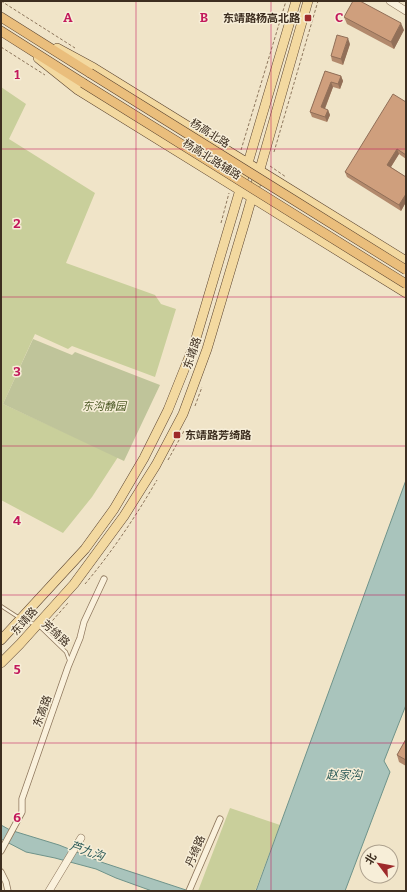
<svg xmlns="http://www.w3.org/2000/svg" width="407" height="892" font-family="Bitter,'Noto Sans SC',serif">
<rect width="100%" height="100%" fill="#f0e4c8"/>
<path fill="#c9cf9b" d="M1 87 26 104 9 139 95 193 66 263 155 295 161 304 176 309 155 377 72 346 68 349 35 334 3 404 118 457 92 497 63 533 1 500Z
M230 808 280 825 256 889 255 891H198Z"/>
<path fill="#bfc49a" d="M33 339 72 355 75 352 160 385 124 461 3 404Z"/>
<path fill="#a9c4bc" stroke="#6f938a" d="M406 480V705L384 761 390 772 345 891H256Z
M1 825 10 830 59 845 104 863 189 891H152L116 878 96 869 55 858 26 852 1 839Z"/>
<g fill="none" stroke-linecap="round" stroke-linejoin="round">
<defs>
<path id="service" d="M1 606 21 619 34 624
M39 626 66 652 69 660"/>
<path id="minor" d="M1 851 22 812V799L68 667 80 638 84 622 104 579
M1 872 6 882 8 891
M189 891 220 819"/>
<path id="tertiary" d="M390 1 406 11
M49 891 81 838"/>
<path id="primary" d="M57 48 94 68 406 261
M38 58 78 90 406 293
M1 640 85 549 114 509 144 458 168 410 194 345 296 1
M1 663 20 644 74 584 124 516 156 465 183 414 207 349 246 218 308 1"/>
<path id="trunk" d="M1 17 90 73
M1 31 83 83"/>
</defs>
<use href="#service" stroke="#8d765c" stroke-width="4"/>
<use href="#minor" stroke="#8d765c" stroke-width="7"/>
<use href="#tertiary" stroke="#8d765c" stroke-width="8"/>
<use href="#primary" stroke="#5b4430" stroke-width="10"/>
<use href="#trunk" stroke="#5b4430" stroke-width="10"/>
<path stroke="#8d765c" stroke-width="1" stroke-dasharray="3 2" stroke-linecap="butt" d="M1 1 75 48
M1 47 45 75
M241 150 286 1
M274 152 318 1
M270 166 286 177
M221 223 229 193
M195 406 202 387
M168 460 184 431
M85 584C112 552 136 516 157 480
M46 628 68 603"/>
<use href="#service" stroke="#faf1dc" stroke-width="2.5"/>
<use href="#minor" stroke="#faf1dc" stroke-width="5.5"/>
<use href="#tertiary" stroke="#faf1dc" stroke-width="7"/>
<use href="#primary" stroke="#f3d9a0" stroke-width="9"/>
<use href="#trunk" stroke="#eabe7c" stroke-width="9"/>
<defs>
<path id="trunk-bridge" d="M90 73 406 270
M83 83 406 284"/>
</defs>
<use href="#trunk-bridge" stroke="#5b4430" stroke-width="10" stroke-linecap="butt"/>
<use href="#trunk-bridge" stroke="#eabe7c" stroke-width="9"/>
</g>
<path fill="#b2896c" d="M344 17 404 30 394 49 347 24Z
M350 44 343 65 332 61 331 56Z
M325 71 341 76 343 81 340 89 333 87 325 109 328 110 330 115 327 122 312 117 310 112Z
M406 102V159L399 154 391 167 406 177V202L401 211 347 177 345 172Z
M406 739V766L399 762 397 755Z"/>
<path fill="#916f58" d="M401 23 404 30 394 49 391 42Z
M348 38 350 44 343 65 341 59Z
M341 76 343 81 340 89 338 84Z
M331 82 333 87 323 113 321 107Z
M328 110 330 115 327 122 325 117Z
M397 149 399 154 389 170 387 165Z
M406 194V202L401 211 399 205Z"/>
<path fill="#cf9f7d" stroke="#916f58" d="M353 1H360L401 23 391 42 344 17Z
M337 35 348 38 341 59 331 56Z
M325 71 341 76 338 84 331 82 321 107 328 110 325 117 310 112Z
M393 94 406 102V155L397 149 387 165 406 177V194L399 205 345 172Z
M406 739V760L397 755Z"/>
<path fill="none" stroke="#c2185b" stroke-width="1" stroke-opacity="0.55" d="M136 1V891M271 1V891M1 149H406M1 297H406M1 446H406M1 595H406M1 743H406"/>
<g fill="#9e2a2b" stroke="#f7eed8" stroke-width="1.5">
<rect x="304" y="14" width="8" height="8" rx="2"/>
<rect x="173" y="431" width="8" height="8" rx="2"/>
</g>
<g text-anchor="middle" stroke-width="3" stroke-linejoin="round" paint-order="stroke">
<g font-size="11" font-weight="bold" fill="#3d2e20" stroke="#f7eed8" text-anchor="end">
<text x="300" y="22">东靖路杨高北路</text>
<text x="185" y="439" text-anchor="start">东靖路芳绮路</text>
</g>
<g font-size="11" fill="#3d2e20" stroke="#f7eed8">
<text transform="translate(210 133) rotate(32)" y="4">杨高北路</text>
<text transform="translate(212 159) rotate(32)" y="4">杨高北路辅路</text>
<text transform="translate(192 353) rotate(-71)" y="4">东靖路</text>
<text transform="translate(24 621) rotate(-49)" y="4">东靖路</text>
<text transform="translate(56 633) rotate(42)" y="4">芳绮路</text>
<text transform="translate(42 711) rotate(-70)" y="4">东高路</text>
<text transform="translate(195 851) rotate(-67)" y="4">丹绮路</text>
</g>
<g font-size="11" font-style="italic" fill="#4d5a26" stroke="#f7eed8">
<text x="104" y="410">东沟静园</text>
</g>
<g font-size="12" font-style="italic" fill="#2f5d5a" stroke="#f7eed8">
<text x="344" y="779">赵家沟</text>
<text transform="translate(87 851) rotate(19)" y="4">芦九沟</text>
</g>
</g>
<g font-size="13" text-anchor="middle" font-weight="bold" fill="#c2185b" stroke="#f7eed8" stroke-width="3" stroke-linejoin="round" paint-order="stroke">
<text x="68" y="22">A</text>
<text x="204" y="22">B</text>
<text x="339" y="22">C</text>
<text x="17" y="79">1</text>
<text x="17" y="228">2</text>
<text x="17" y="376">3</text>
<text x="17" y="525">4</text>
<text x="17" y="674">5</text>
<text x="17" y="822">6</text>
</g>
<rect width="407" height="892" fill="none" stroke="#3d2e20" stroke-width="4"/>
<g transform="translate(379 864) rotate(302)"><circle r="19" fill="#f7eed8" stroke="#ada18e"/>
<path d="M0-3L7 15L0 10L-7 15Z" fill="#9e2a2b"/>
<text y="-6" font-size="11" font-weight="bold" text-anchor="middle" fill="#3d2e20">北</text>
</g>
</svg>
